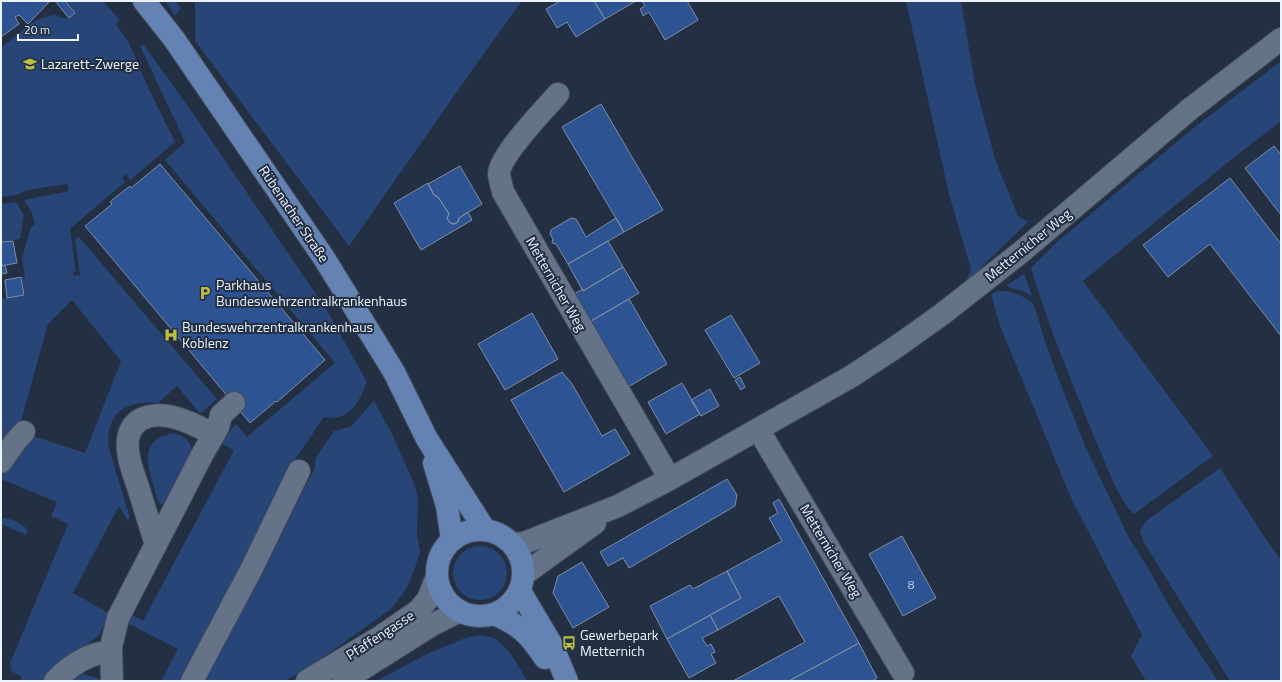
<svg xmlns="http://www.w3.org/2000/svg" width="1282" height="682" font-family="'Titillium Web',sans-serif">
<rect width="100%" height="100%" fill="#232f42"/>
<path fill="#274576" d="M65 1H103L120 20 116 24 129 43 146 83 175 142 130 180 126 174 122 178 125 182 70 229 76 271 73 272V276L80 275 75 240 79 237 217 399 200 414 177 386 158 403C126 400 105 413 109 448L130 518 128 521 119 506 73 593 110 614 99 635 46 679 45 681H20L22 677 11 671 10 663 68 524 51 516 57 502 1 479 9 460 30 435 85 453 121 361 72 300 48 324 19 428 1 449V299L25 295 22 277H25L22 258 31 227 35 225 32 213 24 200 69 191 67 184 28 190 17 195 1 197V48L29 25 41 18 54 15 67 19 75 13Z
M165 1H175L181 8 175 16Z
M195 1H522L482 56 349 246 195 41Z
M906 1H961L975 84 995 159 1018 216 1028 222 966 282 971 269 949 194Z
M143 44 190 109 326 309 367 382C359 402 350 422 324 417L290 467 183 681H161L178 649 125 622 130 614 143 621 234 450 220 443 223 438 236 424 247 437 335 363 165 160 185 142 140 46Z
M1281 61V121L1232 159 1083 281 1213 456 1134 514C1120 504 1103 457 1095 439 1072 383 1048 326 1031 268L1056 243 1196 126Z
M16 202 24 215 20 239 1 242V204Z
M1024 274 1032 295 1030 296 1023 291 1008 287 1007 285Z
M998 291H1008L1020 295 1032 302 1036 311 1044 338 1054 367 1086 448 1118 515 1129 538 1147 566 1172 611 1218 681H1146L1131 656 1142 635 1071 498 1000 326 991 294Z
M374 401 393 436 416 488 418 501 417 535 420 552 414 571 405 591 391 609 318 661 285 681H201L293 510 315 468V459L334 431 350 427Z
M174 433C185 437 189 439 192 450L166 501 163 504H161L158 501C151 475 133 439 174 433Z
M1220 468 1265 538 1281 560V681H1230L1143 541 1140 531 1146 521Z
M3 518C10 518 22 523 27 529L26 535 1 524V520Z
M453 573a27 27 0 1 1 54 0a27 27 0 1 1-54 0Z
M481 635C485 636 490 637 493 638 507 644 520 668 527 681H376L429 653 468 637Z
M80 672 101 680V681H64Z"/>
<path fill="#2e5393" stroke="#7f8ea5" d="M1 1H49V2L28 24 19 15 15 17 19 24 1 37Z
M55 1H65L75 13 69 18Z
M560 1H594L605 19 576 37 567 22 557 28 546 9Z
M594 1H636L605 19Z
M642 1H687L698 20 665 40 649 12 643 16 640 9 645 6Z
M601 104 663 210 624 232 562 127Z
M1274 146 1281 155V215L1245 168Z
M160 164 325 360 277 402 276 401 250 423 85 226 112 204 110 202 116 197 130 186 131 188Z
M460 166 482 204 459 218 458 222 454 224 450 223 447 218 449 214 438 197 434 195 428 184Z
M1230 178 1281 244V336L1210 244 1168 277 1143 245Z
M428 183 434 195 438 197 449 214 447 218 450 223 454 224 458 222 459 218 468 212 472 220 421 250 394 203Z
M571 218 576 219 586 237 616 218 624 232 568 264 556 244 552 243 553 239 550 234 551 230Z
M13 241 17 263 1 266V242Z
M608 241 623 267 583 291 568 264Z
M5 265 7 273 1 274V266Z
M623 267 639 293 591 321 574 294 583 289V291Z
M21 277 24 295 7 298 5 280Z
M629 299 667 364 628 387 591 321Z
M532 313 558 359 505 390 478 344Z
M731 315 760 363 734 378 705 330Z
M562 372 572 384 602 436 615 429 630 454 564 492 511 400Z
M740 377 745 387 741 390 735 380Z
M682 383 700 414 666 434 648 402Z
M710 389 719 406 701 416 691 400Z
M727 479 737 495 735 506 629 568 623 558 608 566 600 552Z
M779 499 859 643 789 681H733L805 642 779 596 718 630 710 615 741 598 727 571 782 541 769 518 778 513 773 503Z
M902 536 936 598 903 616 869 554Z
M582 562 609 607 573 628 553 593 558 576Z
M727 571 741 598 667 639 650 606 690 585 693 589Z
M710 615 718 630 702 638 707 646 711 644 715 652 711 654 716 663 689 678 667 639Z
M859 643 877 678 872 681H789Z"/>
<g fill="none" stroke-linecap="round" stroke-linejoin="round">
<defs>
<path id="minor" d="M558 94C544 110 501 154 499 173 499 179 502 186 503 192L670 479
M758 429 903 673
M1 462 15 442 24 432
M513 544 524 543 618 506 670 479 852 376 896 347 941 315 1020 253 1190 109 1281 39
M156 545C150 526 144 506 138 487 133 472 126 455 128 439 132 415 156 412 176 418 189 421 201 428 212 434
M523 575 595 523
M55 681C69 666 90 652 111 652
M112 681 111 647 118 618 202 455 218 427 221 415 234 403
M192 681 251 570 299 471
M307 681 380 637 419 610 428 599 437 576
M343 681 432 625 460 611"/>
<path id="major" d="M144 1 174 39 324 258 394 372 427 439 485 530
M434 463 447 506 452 540
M437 573a43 43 0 1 1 86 0a43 43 0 1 1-86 0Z
M520 591 552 645 567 681
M494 614C521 626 528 633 545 658"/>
</defs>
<use href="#minor" stroke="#424b5b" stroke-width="24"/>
<use href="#major" stroke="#424b5b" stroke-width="24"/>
<use href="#minor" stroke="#657389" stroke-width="22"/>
<use href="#major" stroke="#6482b2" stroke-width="22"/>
</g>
<defs>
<symbol id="school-bare" viewBox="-9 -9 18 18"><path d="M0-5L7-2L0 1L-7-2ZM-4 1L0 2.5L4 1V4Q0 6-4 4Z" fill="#bdbf43" stroke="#232f42" stroke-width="2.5" paint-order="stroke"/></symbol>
<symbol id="parking-bare" viewBox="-9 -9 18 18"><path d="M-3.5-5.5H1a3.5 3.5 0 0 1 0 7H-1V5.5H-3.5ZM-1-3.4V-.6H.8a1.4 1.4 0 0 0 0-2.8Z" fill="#bdbf43" stroke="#232f42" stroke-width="2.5" paint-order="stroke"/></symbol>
<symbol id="hospital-bare" viewBox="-9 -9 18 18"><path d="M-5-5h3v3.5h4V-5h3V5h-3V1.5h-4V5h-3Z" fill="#bdbf43" stroke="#232f42" stroke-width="2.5" paint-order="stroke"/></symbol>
<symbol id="bus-bare" viewBox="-9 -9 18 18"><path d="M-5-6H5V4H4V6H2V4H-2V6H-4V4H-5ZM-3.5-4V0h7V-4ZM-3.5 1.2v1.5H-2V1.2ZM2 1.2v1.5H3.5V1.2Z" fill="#bdbf43" stroke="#232f42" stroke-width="2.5" paint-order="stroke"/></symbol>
</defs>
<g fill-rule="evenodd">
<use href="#school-bare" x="20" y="54" width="20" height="20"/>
<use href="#parking-bare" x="195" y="283" width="20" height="20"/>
<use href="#hospital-bare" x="161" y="325" width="20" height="20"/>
<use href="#bus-bare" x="559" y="633" width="20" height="20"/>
</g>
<g text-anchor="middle" stroke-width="4" stroke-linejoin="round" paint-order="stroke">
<g font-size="12" fill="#bccbe2">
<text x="911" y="589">8</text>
</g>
<g font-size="14" fill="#ecf3fd" stroke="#232f42" text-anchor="start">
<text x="41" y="69">Lazarett-Zwerge</text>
<text x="216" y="290">Parkhaus<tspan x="216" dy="16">Bundeswehrzentralkrankenhaus</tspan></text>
<text x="182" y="332">Bundeswehrzentralkrankenhaus<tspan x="182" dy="16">Koblenz</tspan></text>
<text x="580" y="640">Gewerbepark<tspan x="580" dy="16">Metternich</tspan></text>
</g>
<g font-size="14" fill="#ecf3fd" stroke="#232f42">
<text transform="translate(294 214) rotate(56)" y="5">Rübenacher Straße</text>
<text transform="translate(1028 245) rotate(-39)" y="5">Metternicher Weg</text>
<text transform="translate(556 284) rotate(60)" y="5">Metternicher Weg</text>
<text transform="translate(831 551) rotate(59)" y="5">Metternicher Weg</text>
<text transform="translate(380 635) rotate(-33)" y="5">Pfaffengasse</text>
</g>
</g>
<rect width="1282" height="682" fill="none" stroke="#ecf3fd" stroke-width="4"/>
<path d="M18 34v6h60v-6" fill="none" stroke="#ecf3fd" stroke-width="2"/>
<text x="24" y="34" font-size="12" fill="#ecf3fd" stroke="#232f42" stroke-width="3" paint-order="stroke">20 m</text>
</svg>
